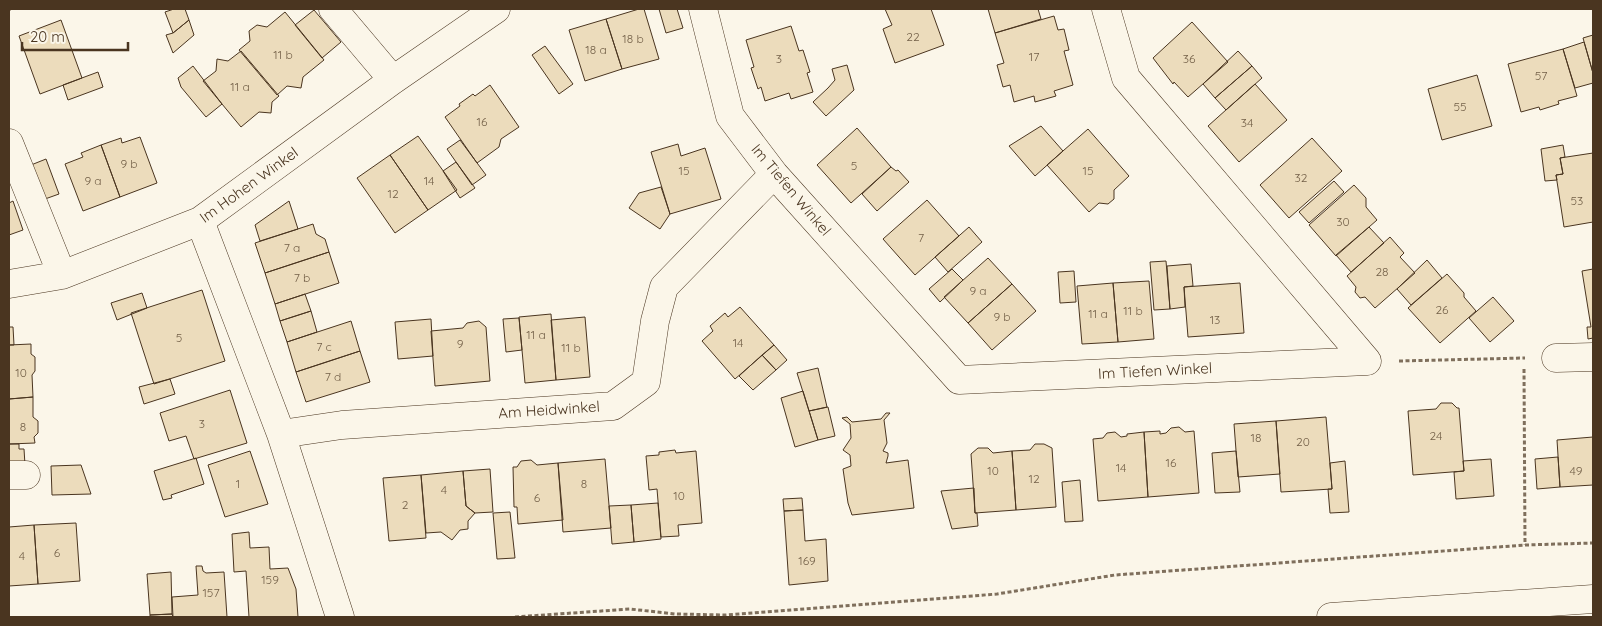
<svg xmlns="http://www.w3.org/2000/svg" width="1602" height="626" font-family="Quicksand,sans-serif">
<rect width="100%" height="100%" fill="#fbf6e9"/>
<path fill="#ecdcbc" stroke="#4a3520" d="M174 9H185L189 20 173 33 165 12Z
M639 9H644L659 59 622 69 606 19Z
M659 9H677L683 28 666 33Z
M885 9H931L944 45 895 63 883 29 892 25Z
M988 9H1038L1041 19 995 33Z
M314 10 341 42 322 58 295 25Z
M285 12 324 60 303 77 301 88 287 86 277 95 239 50 250 41 249 31 257 25 267 27Z
M1054 16 1058 30 1064 29 1069 50 1064 51 1073 85 1054 91 1056 96 1035 102 1034 96 1014 102 1010 85 1003 87 997 65 1004 63 995 33Z
M606 19 622 69 585 81 569 30Z
M61 20 82 78 40 94 19 36Z
M189 20 194 35 173 53 166 35 173 33Z
M1192 22 1228 62 1188 97 1174 82 1173 84 1153 58Z
M791 26 799 51 803 50 810 72 807 73 813 92 791 99 789 93 765 101 761 87 758 89 751 68 754 67 746 40Z
M1593 35V73L1583 38Z
M1584 42 1593 73V83L1575 88 1563 49Z
M545 46 573 84 559 94 532 55Z
M1563 49 1577 96 1558 101 1559 104 1540 110 1539 107 1521 112 1508 64Z
M241 51 279 96 272 102 271 113 259 112 241 127 203 81 216 71 217 59 228 61Z
M1238 51 1252 66 1215 98 1203 84Z
M847 65 854 90 826 116 813 102 828 88 835 80 832 69Z
M193 66 222 104 206 117 181 87 178 78Z
M1252 66 1262 78 1226 110 1215 98Z
M98 72 103 87 68 100 63 85Z
M1477 75 1492 126 1442 140 1428 89Z
M1255 84 1287 120 1239 162 1208 126Z
M490 85 519 127 501 139 499 147 477 163 445 117 460 106 459 104 473 94 475 96Z
M1041 126 1063 151 1035 176 1009 146Z
M857 128 891 167 851 203 817 165Z
M1088 129 1129 176 1114 190V199L1108 204 1099 203 1089 212 1047 165Z
M418 136 457 190 428 210 390 155Z
M140 137 157 183 120 197 101 145 121 138 122 143Z
M1312 138 1342 171 1289 218 1260 185Z
M460 140 486 175 472 185 447 149Z
M678 144 681 156 705 148 721 199 670 214 651 152Z
M101 145 120 197 83 211 65 164 83 157 81 153Z
M1563 145 1565 157 1560 158 1563 174 1556 175 1557 180 1545 181 1541 149Z
M1593 153V222L1564 227 1556 175 1563 174 1560 158Z
M390 155 428 210 395 233 357 178Z
M46 159 59 194 45 199 31 165Z
M456 162 475 188 460 198 443 171Z
M891 167 896 171 898 170 909 182 877 211 862 194Z
M1334 181 1344 192 1309 223 1299 212Z
M1354 185 1366 198V207L1377 220 1336 256 1309 225Z
M661 187 670 214 660 229 629 208 639 193Z
M927 200 959 236 915 275 883 239Z
M13 201 23 230 9 235V203Z
M289 201 298 229 260 241 255 225Z
M313 224 316 234 325 239 329 252 265 273 255 243Z
M969 227 982 242 948 272 935 257Z
M1369 227 1384 243 1351 272 1336 255Z
M1390 237 1404 253 1400 257 1415 273 1375 308 1365 297 1360 298 1355 292 1356 287 1347 276Z
M329 252 339 283 275 304 265 273Z
M988 258 1012 284 968 323 944 297Z
M1427 260 1442 278 1411 305 1397 289Z
M1166 261 1170 309 1154 310 1150 262Z
M1191 264 1193 286 1184 287 1185 307 1170 309 1167 266Z
M952 269 963 280 940 302 929 289Z
M1593 269V338L1588 339 1587 327H1591L1582 271Z
M1074 271 1076 302 1060 303 1058 272Z
M1447 274 1464 293V297L1476 311 1440 343 1408 308Z
M1149 281 1154 339 1118 342 1113 283Z
M1113 283 1118 342 1082 344 1077 286Z
M1240 283 1244 333 1188 337 1184 287Z
M1012 284 1036 311 992 350 968 323Z
M202 290 225 361 154 384 131 313Z
M142 293 147 308 117 320 111 303Z
M305 294 311 311 280 321 275 304Z
M1493 297 1514 321 1490 342 1469 318Z
M740 307 774 345 735 379 702 341 713 331 710 326 725 313 728 317Z
M311 311 317 332 287 342 280 321Z
M551 314 556 380 525 383 519 317Z
M585 317 590 377 556 380 551 320Z
M519 318 522 350 506 352 503 319Z
M431 319 433 356 398 359 395 322Z
M351 321 360 351 296 372 287 342Z
M479 321 486 327 490 381 435 386 431 331 463 328 467 323Z
M9 327H13L14 345H9Z
M31 344V354L35 357V371L32 375 33 397 9 399V345Z
M774 345 787 360 776 370 762 355Z
M360 351 370 382 306 402 296 372Z
M762 355 776 370 753 390 739 376Z
M818 368 827 407 809 411 797 373Z
M170 379 175 394 144 404 139 387Z
M230 390 247 443 194 459 186 436 169 441 160 413Z
M803 391 818 440 795 447 781 398Z
M33 397V417L38 421V433L34 437 35 443 9 444V399Z
M1441 403H1452L1457 408H1459L1464 471 1413 475 1408 411 1436 409Z
M828 407 835 436 818 440 809 411Z
M886 413H890L884 420 887 443 883 451 888 453V456L886 463 908 460 914 508 852 515 848 503 843 469 851 466 850 455 843 450 851 438 850 424 842 418 847 417 852 422 881 419Z
M1326 417 1332 489 1281 492 1276 421Z
M1276 421 1280 474 1238 477 1234 424Z
M1179 427 1185 432 1194 431 1199 493 1148 497 1144 432 1160 431V434L1166 433 1171 428Z
M1115 432 1121 437 1127 436V434L1144 432 1148 497 1098 501 1093 439 1103 438 1107 433Z
M1593 437V485L1560 487 1557 440Z
M9 444H19V449H24L25 465 9 466Z
M1035 444H1044L1052 448 1056 507 1016 510 1012 451 1030 450Z
M978 448H988L993 453 1012 451 1016 510 975 513 971 454Z
M675 450 676 453 696 451 702 523 678 525 679 536 661 537 657 489 649 490 646 456 659 455V452Z
M250 451 268 504 225 517 208 465Z
M1236 451 1240 492 1215 493 1212 453Z
M1558 457 1560 487 1537 489 1535 459Z
M196 458 204 484 171 495 172 498 163 500 154 471Z
M605 459 611 528 563 532 558 463Z
M1491 459 1494 496 1456 499 1454 472 1464 471 1463 461Z
M531 460 537 465 558 463 563 520 518 524 517 507H514L513 467H517L521 461Z
M1345 461 1349 512 1330 513 1328 489H1332L1330 463Z
M81 465 91 494 52 495 51 466Z
M490 469 493 512 475 513 466 506 463 471Z
M463 471 466 506 475 513 468 521V529L460 530 452 540 441 532 426 533 421 475Z
M421 475 426 538 389 541 383 478Z
M1080 480 1083 521 1065 522 1062 482Z
M974 488 975 513H977L978 526 952 529 941 491Z
M802 498 803 510 784 511 783 499Z
M658 503 661 539 634 542 631 505Z
M631 505 634 542 612 544 609 506Z
M803 510 805 541 826 539 828 581 789 585 784 511Z
M510 512 515 558 497 559 493 513Z
M76 523 80 581 38 584 34 525Z
M34 525 38 584 9 586V527Z
M249 532 250 548 269 547 270 569 288 568 296 589 298 617H249L246 571 234 572 232 534Z
M196 566H202L203 571 206 573 224 572 227 617H173L172 597 198 595Z
M171 572 172 614 150 615 147 574Z
M172 614 173 617H150V615Z"/>
<g fill="none" stroke-linecap="round" stroke-linejoin="round">
<defs>
<path id="street" d="M333 9 393 80
M703 9 730 116 774 174 959 380 1367 361 1126 78 1106 9
M9 143 62 275
M200 221 281 434 340 617
M9 284 62 275 200 221 393 80 496 9
M1556 358 1593 357
M281 434 342 425 613 406 646 382 655 321 664 287 774 174
M9 475H26"/>
<path id="primary" d="M1331 617 1593 599"/>
</defs>
<use href="#street" stroke="#4a3520" stroke-width="29"/>
<use href="#primary" stroke="#4a3520" stroke-width="29"/>
<path stroke="#7f6f5c" stroke-width="3" stroke-dasharray="4 2.5" stroke-linecap="butt" d="M9 10 10 9
M1399 361 1525 358
M1524 369 1525 545
M515 617 630 609 675 614 726 615 997 594 1115 575 1525 545 1593 543"/>
<use href="#street" stroke="#fbf6e9" stroke-width="28"/>
<use href="#primary" stroke="#fbf6e9" stroke-width="28"/>
</g>
<g text-anchor="middle" stroke-width="4" stroke-linejoin="round" paint-order="stroke">
<g font-size="12" fill="#725f47">
<text x="913" y="41">22</text>
<text x="633" y="43">18 b</text>
<text x="596" y="54">18 a</text>
<text x="283" y="59">11 b</text>
<text x="1034" y="61">17</text>
<text x="779" y="63">3</text>
<text x="1189" y="63">36</text>
<text x="1541" y="80">57</text>
<text x="240" y="91">11 a</text>
<text x="1460" y="111">55</text>
<text x="482" y="126">16</text>
<text x="1247" y="127">34</text>
<text x="129" y="168">9 b</text>
<text x="854" y="170">5</text>
<text x="684" y="175">15</text>
<text x="1088" y="175">15</text>
<text x="1301" y="182">32</text>
<text x="93" y="185">9 a</text>
<text x="429" y="185">14</text>
<text x="393" y="198">12</text>
<text x="1577" y="205">53</text>
<text x="1343" y="226">30</text>
<text x="921" y="242">7</text>
<text x="292" y="252">7 a</text>
<text x="1382" y="276">28</text>
<text x="302" y="282">7 b</text>
<text x="978" y="295">9 a</text>
<text x="1442" y="314">26</text>
<text x="1133" y="315">11 b</text>
<text x="1098" y="318">11 a</text>
<text x="1002" y="321">9 b</text>
<text x="1215" y="324">13</text>
<text x="536" y="339">11 a</text>
<text x="179" y="342">5</text>
<text x="738" y="347">14</text>
<text x="460" y="348">9</text>
<text x="324" y="351">7 c</text>
<text x="571" y="352">11 b</text>
<text x="21" y="377">10</text>
<text x="333" y="381">7 d</text>
<text x="202" y="428">3</text>
<text x="23" y="431">8</text>
<text x="1436" y="440">24</text>
<text x="1256" y="442">18</text>
<text x="1303" y="446">20</text>
<text x="1171" y="467">16</text>
<text x="1121" y="472">14</text>
<text x="993" y="475">10</text>
<text x="1576" y="475">49</text>
<text x="1034" y="483">12</text>
<text x="238" y="488">1</text>
<text x="584" y="488">8</text>
<text x="444" y="494">4</text>
<text x="679" y="500">10</text>
<text x="537" y="502">6</text>
<text x="405" y="509">2</text>
<text x="57" y="557">6</text>
<text x="22" y="560">4</text>
<text x="807" y="565">169</text>
<text x="270" y="584">159</text>
<text x="211" y="597">157</text>
</g>
<g font-size="15" fill="#4a3520" stroke="#fbf6e9">
<text transform="translate(249 185) rotate(-36)" y="5">Im Hohen Winkel</text>
<text transform="translate(791 190) rotate(50)" y="5">Im Tiefen Winkel</text>
<text transform="translate(1155 371) rotate(-3)" y="5">Im Tiefen Winkel</text>
<text transform="translate(549 410) rotate(-4)" y="5">Am Heidwinkel</text>
</g>
</g>
<rect width="1602" height="626" fill="none" stroke="#4a3520" stroke-width="20"/>
<path d="M22 42v8h106v-8" fill="none" stroke="#4a3520" stroke-width="2.5"/>
<text x="30" y="42" font-size="15" fill="#4a3520" stroke="#fbf6e9" stroke-width="4" paint-order="stroke">20 m</text>
</svg>
